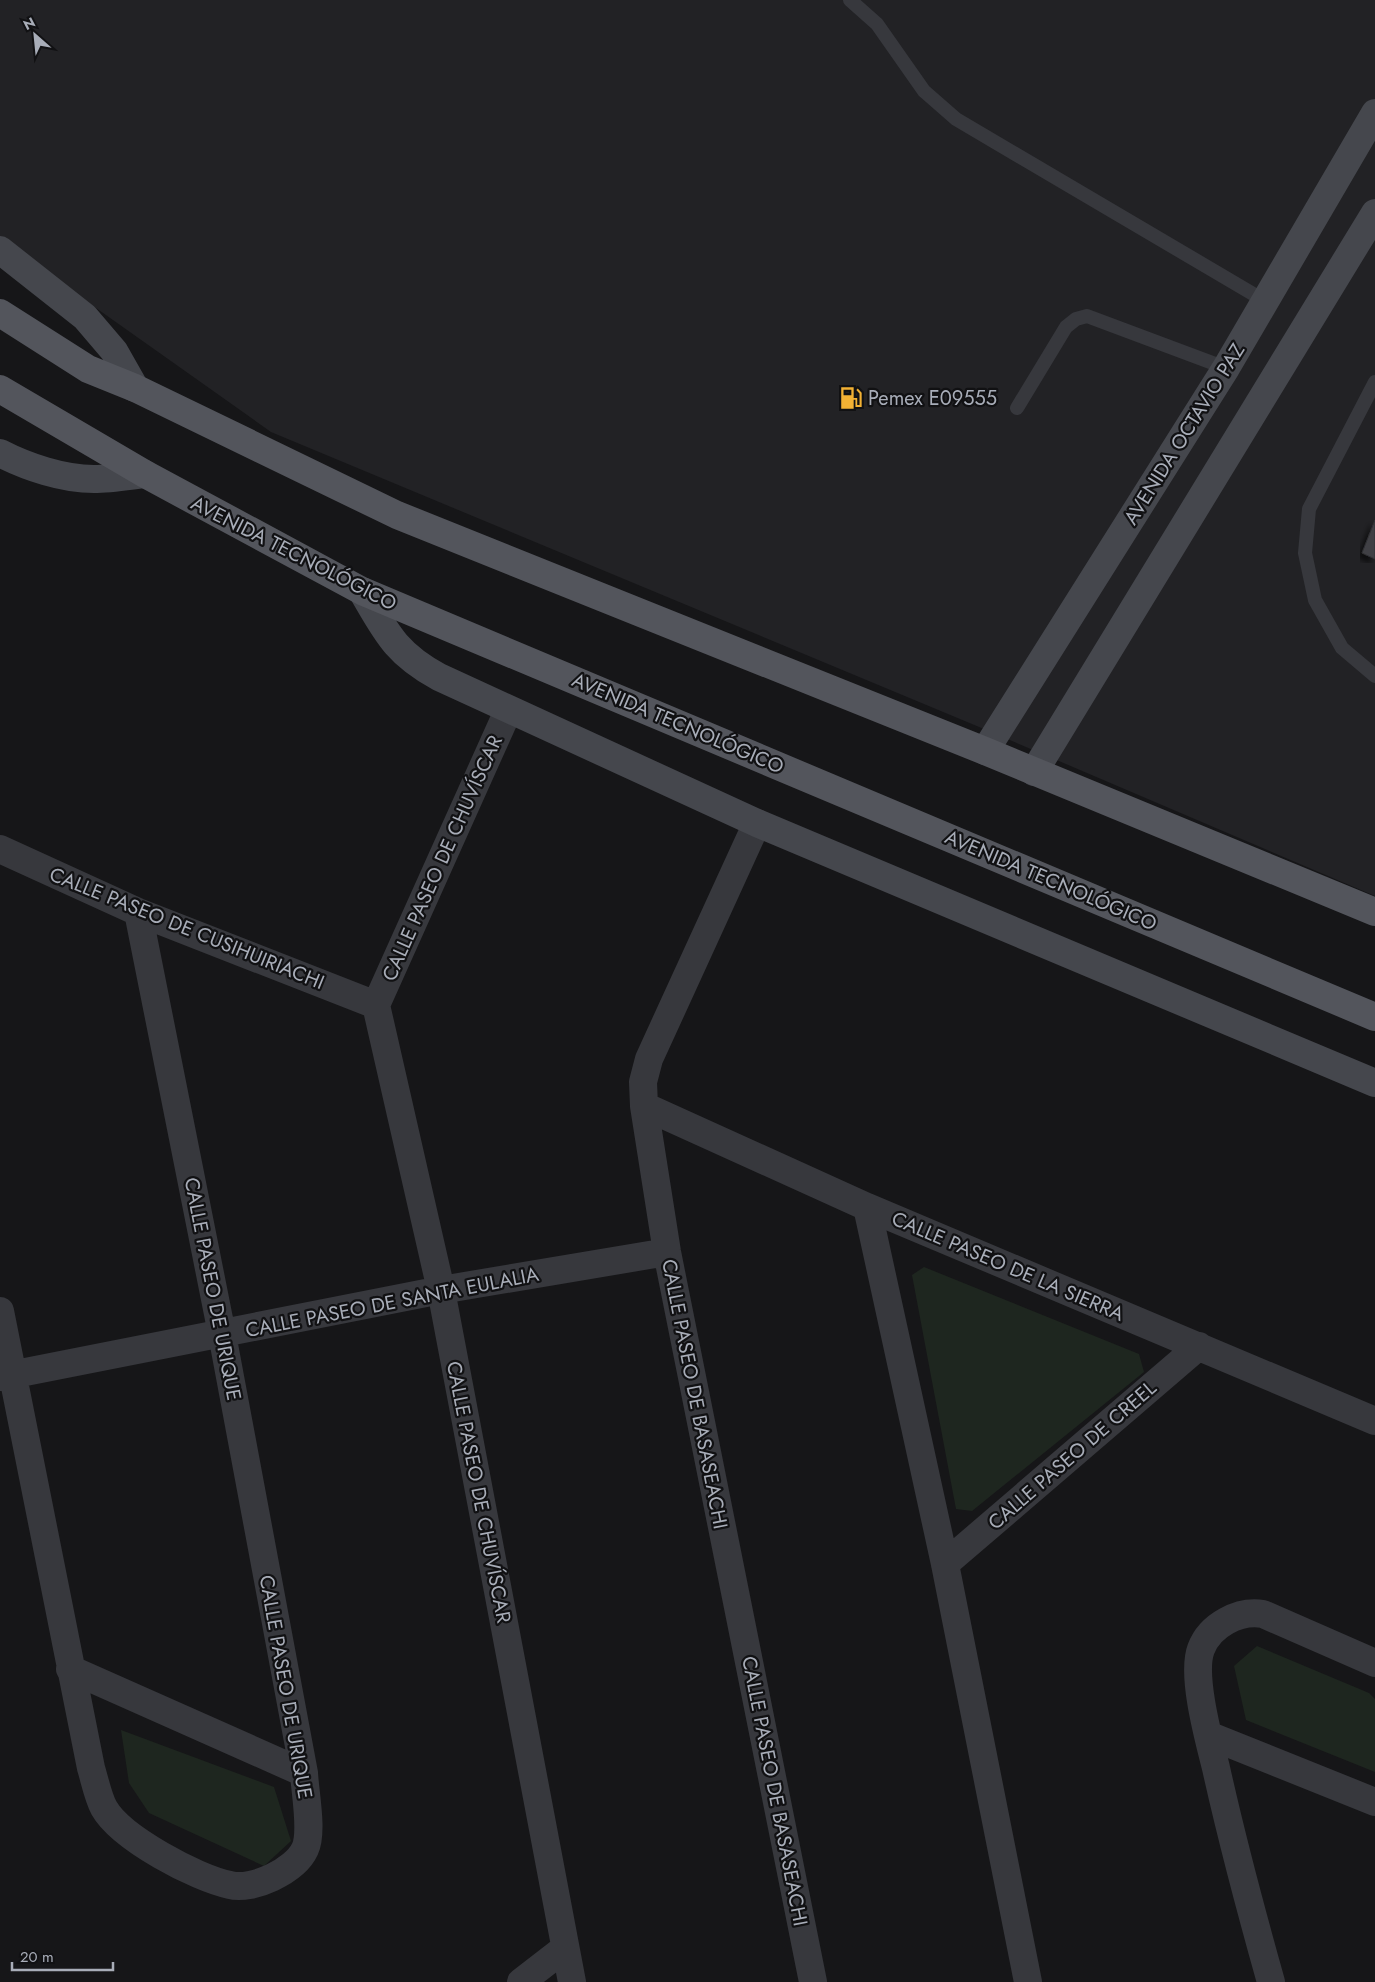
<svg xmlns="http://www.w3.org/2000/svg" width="1375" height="1982" font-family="Jost,sans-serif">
<defs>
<filter id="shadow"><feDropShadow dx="-4.5" dy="4.5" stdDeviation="2.5" flood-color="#0009"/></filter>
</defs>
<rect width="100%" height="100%" fill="#161618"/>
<path fill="#222225" d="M0 0H1375V896L984 729 271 432 0 240Z"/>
<path fill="#1e261f" d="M924 1267 1139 1354 1144 1372 972 1511 956 1509 912 1275Z
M1257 1646 1369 1693 1375 1699V1772L1246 1720 1234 1666Z
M121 1730 274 1787 291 1841 264 1866 149 1813 129 1783Z"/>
<path fill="#404145" stroke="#303034" filter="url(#shadow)" d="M1375 520V559L1362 553Z"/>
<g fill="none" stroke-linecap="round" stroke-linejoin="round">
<path stroke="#37383d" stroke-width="14" d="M850 0 877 24 924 91 956 119 1265 301
M1375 382 1309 509 1305 553 1315 600 1342 648 1375 676
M1017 408 1066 327 1076 319 1087 316 1226 368"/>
<path stroke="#37383d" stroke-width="28" d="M757 823 649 1059 643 1082 644 1106 667 1252 813 1982
M0 849 138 912 376 1005
M376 1005 441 1290 572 1982
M376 1005 508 711
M644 1106 867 1207 1375 1421
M867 1207 945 1564 1028 1982
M0 1311 91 1768C95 1781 98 1797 104 1808 121 1838 196 1878 230 1885 252 1891 295 1871 305 1849 313 1832 305 1793 304 1773L222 1334 138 912
M0 1377 441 1290 667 1252
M945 1564 1199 1346
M70 1669 304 1773
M1208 1735 1375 1802
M521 1982 565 1948
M1271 1982C1251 1911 1232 1840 1216 1768 1209 1740 1191 1675 1201 1649 1210 1625 1239 1610 1263 1614L1375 1663"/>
<path stroke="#45474d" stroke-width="28" d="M0 250 85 317 114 351 135 388
M0 453C27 467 63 479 94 479 110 479 128 476 145 474
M362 591C386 632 395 653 439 677L757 823 1375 1083
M985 751 1226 368 1375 113
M1034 772 1375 213"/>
<path stroke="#53555c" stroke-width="28" d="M0 313 88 369 135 388 397 515 985 751 1375 912
M0 389 145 474 362 591 1375 1017"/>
</g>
<defs>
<symbol id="fuel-bare" viewBox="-9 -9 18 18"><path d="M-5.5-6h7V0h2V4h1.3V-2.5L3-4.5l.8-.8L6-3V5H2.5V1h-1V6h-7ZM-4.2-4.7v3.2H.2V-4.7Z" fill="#f2b134" stroke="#111113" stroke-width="2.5" paint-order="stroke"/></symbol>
</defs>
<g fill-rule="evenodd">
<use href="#fuel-bare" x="835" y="382" width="32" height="32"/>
</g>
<g text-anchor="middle" stroke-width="4.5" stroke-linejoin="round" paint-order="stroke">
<g font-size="20" fill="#a8adb8" stroke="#111113" text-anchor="start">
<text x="868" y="405">Pemex E09555</text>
</g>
<g font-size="20" fill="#a8adb8" stroke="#111113">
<text transform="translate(1184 434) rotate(-58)" y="7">AVENIDA OCTAVIO PAZ</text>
<text transform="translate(294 553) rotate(27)" y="7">AVENIDA TECNOLÓGICO</text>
<text transform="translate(678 723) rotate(23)" y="7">AVENIDA TECNOLÓGICO</text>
<text transform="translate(442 858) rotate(-66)" y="7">CALLE PASEO DE CHUVÍSCAR</text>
<text transform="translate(1051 880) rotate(23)" y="7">AVENIDA TECNOLÓGICO</text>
<text transform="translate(187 928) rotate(22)" y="7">CALLE PASEO DE CUSIHUIRIACHI</text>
<text transform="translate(1008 1266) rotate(23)" y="7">CALLE PASEO DE LA SIERRA</text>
<text transform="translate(213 1289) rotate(79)" y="7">CALLE PASEO DE URIQUE</text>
<text transform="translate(392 1302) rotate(-11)" y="7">CALLE PASEO DE SANTA EULALIA</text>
<text transform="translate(695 1394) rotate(79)" y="7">CALLE PASEO DE BASASEACHI</text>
<text transform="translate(1072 1455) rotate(-41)" y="7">CALLE PASEO DE CREEL</text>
<text transform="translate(479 1492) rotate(79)" y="7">CALLE PASEO DE CHUVÍSCAR</text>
<text transform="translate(286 1687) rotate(80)" y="7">CALLE PASEO DE URIQUE</text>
<text transform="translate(775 1791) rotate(79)" y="7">CALLE PASEO DE BASASEACHI</text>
</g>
</g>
<g transform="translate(35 35) rotate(333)" stroke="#111113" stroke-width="4" paint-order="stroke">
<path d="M0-4L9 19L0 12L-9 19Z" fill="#a8adb8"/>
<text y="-8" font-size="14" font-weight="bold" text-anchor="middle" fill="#a8adb8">N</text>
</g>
<path d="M12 1962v8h101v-8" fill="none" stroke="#a8adb8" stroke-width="2.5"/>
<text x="20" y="1962" font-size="15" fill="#a8adb8" stroke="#111113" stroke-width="4" paint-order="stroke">20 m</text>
</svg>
